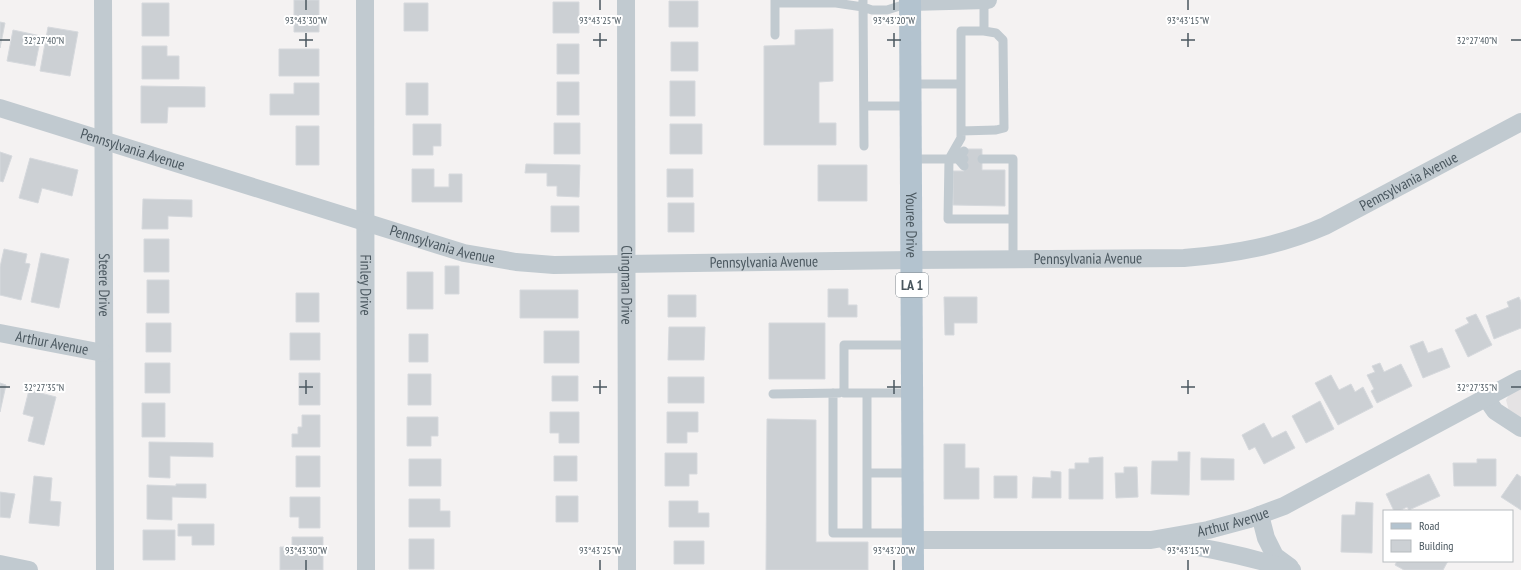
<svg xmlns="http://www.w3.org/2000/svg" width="1521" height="570" font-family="'PT Sans Narrow',sans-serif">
<rect width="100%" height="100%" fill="#f4f2f2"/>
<path fill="#e5e3e4" d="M1521 386V418L1509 411 1506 400 1510 393Z"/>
<path fill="#ccd0d4" stroke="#d6d9dd" d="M294 0H319V32H294Z
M669 1H698V27H669Z
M553 2H579V33H553Z
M142 3H169V36H142Z
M404 3H428V31H404Z
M0 22 5 23 0 48Z
M48 27 78 32 70 76 40 71Z
M833 29V81L819 82V123H836V145H764V46L795 45V30Z
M13 30 41 36 35 66 7 61Z
M671 42H698V71H671Z
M557 44H579V74H557Z
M142 46H167V56H179V79H142Z
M279 49H319V76H279Z
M670 81H695V116H670Z
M557 82H579V115H557Z
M294 83H319V115H270V94H294Z
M406 83H428V115H406Z
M141 86 205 87V107H168L167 123H141Z
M554 123H580V154H554Z
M413 124H441V146H433V155H413Z
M670 124H702V154H670Z
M296 126H319V165H296Z
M964 149H982V170H1005V206L953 205V171H964Z
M0 152 12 156 3 182 0 181Z
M30 158 78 170 72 196 42 188 38 203 19 198Z
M526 164 580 165 579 197 557 196V186H547V173H525Z
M818 165H867V201H818Z
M412 169H434V187H449V174H462V202H412Z
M667 169H693V197H667Z
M143 199 192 200V217L168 216V229H142Z
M668 203H694V232H668Z
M551 206H579V232H551Z
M144 239H169V272H144Z
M4 249 27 254 25 263 30 264 21 300 0 295V267Z
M41 253 69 259 59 308 31 302Z
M445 266H459V294H445Z
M407 272H433V309H407Z
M147 280H169V313H147Z
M828 289H848V305H857V317H828Z
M520 290H578V318H520Z
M296 293H319V322H296Z
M668 295H696V317H668Z
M944 297H977V323H954V335H945Z
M1519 297 1521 302V328L1494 339 1486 316 1509 307 1507 302Z
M1476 314 1492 345 1468 357 1455 330 1469 323 1466 318Z
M146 323H171V352H146Z
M769 323H825V379H769Z
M669 327H705L704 360H668Z
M544 331H579V363H544Z
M290 333H320V360H290Z
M409 334H428V362H409Z
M1423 341 1428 353 1442 348 1450 367 1423 378 1410 346Z
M145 363H170V393H145Z
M1380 363 1384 372 1401 364 1412 386 1377 403 1371 391 1374 389 1367 375 1375 372 1372 366Z
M299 373H320V405H299Z
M408 374H431V405H408Z
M1331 375 1339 390 1351 384 1355 392 1363 387 1373 407 1338 425 1315 383Z
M552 376H578V401H552Z
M668 377H704V403H668Z
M0 383 6 385 0 412Z
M29 390 56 397 44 445 28 441 34 417 23 414Z
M1320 401 1334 429 1306 443 1292 416Z
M142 403H165V437H142Z
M550 412H579V443H559V433H550Z
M667 412H698V432H687V443H667Z
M302 415H320V447H292V434H298V427H302Z
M407 417H438V436H431V446H407Z
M767 419 816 420V542H868V570H766Z
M1264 423 1272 438 1286 431 1295 448 1264 464 1255 447 1249 450 1242 435Z
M149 442 213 443V457L170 456V478L149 477Z
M944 444H965V468H979V499H944Z
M1178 452H1190L1189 495 1151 494 1152 461H1178Z
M665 453H697V474H689V486H665Z
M296 456H320V487H296Z
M554 456H577V481H554Z
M1103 457V499H1069V469H1075V463H1089V458Z
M1201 458 1234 459V480H1201Z
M409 459H441V486H409Z
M1477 459H1496V486H1454L1453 463H1477Z
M1124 467H1137L1138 497 1116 498 1115 473H1124Z
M1051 471 1061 472V498H1032L1033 477 1051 478Z
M1429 474 1440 496 1409 510 1407 507 1399 511H1394L1386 494Z
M1517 474 1521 477V510L1501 497Z
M34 476 52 478 50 501 61 502 59 526 29 523Z
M994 476H1017V498H994Z
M176 484H206V498L172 497V520L147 519V485L176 486Z
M0 492 15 494 10 518 0 517Z
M556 496H578V522H556Z
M290 497H320V528H299V517H290Z
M409 499H440V511H450V527H409Z
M669 501H698V513H709V527H669Z
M1356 502 1373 503 1372 553 1341 552 1342 515H1355Z
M178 524H214V545H192V536H178Z
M143 530H175V560H143Z
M292 537H323V570H280V547H292Z
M409 539H434V569H409Z
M674 541H704V564H674Z
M1397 561H1448L1443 570H1404L1395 565Z"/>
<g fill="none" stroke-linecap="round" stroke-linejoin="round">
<path stroke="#c1cad0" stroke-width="9" d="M775 0V35
M863 0 864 146
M775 3H836L863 7 872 10H887L909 3
M911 84H961
M864 106H910
M961 131 996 130 1004 128 1003 40 996 33 984 31
M964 151 958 159 964 166
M911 159H964
M982 159H1013V219H948L949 159 961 138V31H984V0
M1013 259V219
M912 345H844V393H912
M833 393V533H912
M773 394 839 393
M867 473H912
M867 533V393"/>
<g stroke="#c1cad0" stroke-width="18">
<path id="s1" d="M103 0 105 570"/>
<path id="s2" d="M365 0 366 570"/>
<path id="s3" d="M626 0 627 570"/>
<path d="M910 2 988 0"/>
<path id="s4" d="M0 108 464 253 516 262 554 265 912 260 1184 258C1234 254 1279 246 1325 226L1521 122"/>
<path id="s5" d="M0 333 103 353"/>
<path d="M1486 398 1495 411 1521 428"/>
<path d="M1260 515 1266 538 1275 556 1290 567"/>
<path id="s6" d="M913 540H1151L1208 530 1249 519 1284 506 1521 379"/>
<path d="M1167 542C1210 548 1250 557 1292 570"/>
<path d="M0 564 29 570"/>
</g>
<path stroke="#b3c3cf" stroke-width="22" id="s7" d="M910 0 913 570"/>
</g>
<path fill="none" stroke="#4a575f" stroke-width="1.5" d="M306 0V10M600 0V10M894 0V10M1188 0V10M306 33V47M600 33V47M894 33V47M1188 33V47M0 40H10M299 40H313M593 40H607M887 40H901M1181 40H1195M1511 40H1521M306 380V394M600 380V394M894 380V394M1188 380V394M0 387H10M299 387H313M593 387H607M887 387H901M1181 387H1195M1511 387H1521M306 560V570M600 560V570M894 560V570M1188 560V570"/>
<g text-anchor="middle" stroke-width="4" stroke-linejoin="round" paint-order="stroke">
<rect fill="#fff" stroke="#80898f" stroke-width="1" x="896" y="273" width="32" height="24" rx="3"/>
<g font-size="14" font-weight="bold" fill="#4a575f">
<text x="912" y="290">LA 1</text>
</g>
<g font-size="15" fill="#4a575f" stroke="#fff">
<text dy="5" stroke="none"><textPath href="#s4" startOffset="139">Pennsylvania Avenue</textPath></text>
<text dy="5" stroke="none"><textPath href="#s4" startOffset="1447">Pennsylvania Avenue</textPath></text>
<text dy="5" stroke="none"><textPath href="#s7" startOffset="225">Youree Drive</textPath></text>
<text dy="5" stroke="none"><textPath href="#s4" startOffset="463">Pennsylvania Avenue</textPath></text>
<text dy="5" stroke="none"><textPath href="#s4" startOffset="1111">Pennsylvania Avenue</textPath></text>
<text dy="5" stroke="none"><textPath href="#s4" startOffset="787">Pennsylvania Avenue</textPath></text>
<text dy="5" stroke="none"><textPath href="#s1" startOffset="285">Steere Drive</textPath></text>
<text dy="5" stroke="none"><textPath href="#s2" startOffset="285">Finley Drive</textPath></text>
<text dy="5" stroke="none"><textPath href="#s3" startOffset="285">Clingman Drive</textPath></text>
<text dy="5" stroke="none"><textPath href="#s5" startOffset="53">Arthur Avenue</textPath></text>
<text dy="5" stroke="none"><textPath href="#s6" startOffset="322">Arthur Avenue</textPath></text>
</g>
</g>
<g font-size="10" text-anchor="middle" fill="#4a575f" stroke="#fff" stroke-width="4" stroke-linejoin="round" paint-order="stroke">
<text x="306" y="24">93°43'30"W</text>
<text x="600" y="24">93°43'25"W</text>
<text x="894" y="24">93°43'20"W</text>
<text x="1188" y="24">93°43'15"W</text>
<text x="44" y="44">32°27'40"N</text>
<text x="1477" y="44">32°27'40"N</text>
<text x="44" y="391">32°27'35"N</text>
<text x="1477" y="391">32°27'35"N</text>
<text x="306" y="554">93°43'30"W</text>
<text x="600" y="554">93°43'25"W</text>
<text x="894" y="554">93°43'20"W</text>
<text x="1188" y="554">93°43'15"W</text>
</g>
<rect x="1383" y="510" width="130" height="52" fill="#ffffff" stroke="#b7bcbf"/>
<rect x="1391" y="523" width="20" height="6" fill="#b3c3cf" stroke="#b7bcbf"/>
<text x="1419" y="530" font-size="12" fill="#4a575f">Road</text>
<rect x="1391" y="540" width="20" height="12" fill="#ccd0d4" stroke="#b7bcbf"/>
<text x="1419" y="550" font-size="12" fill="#4a575f">Building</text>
</svg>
